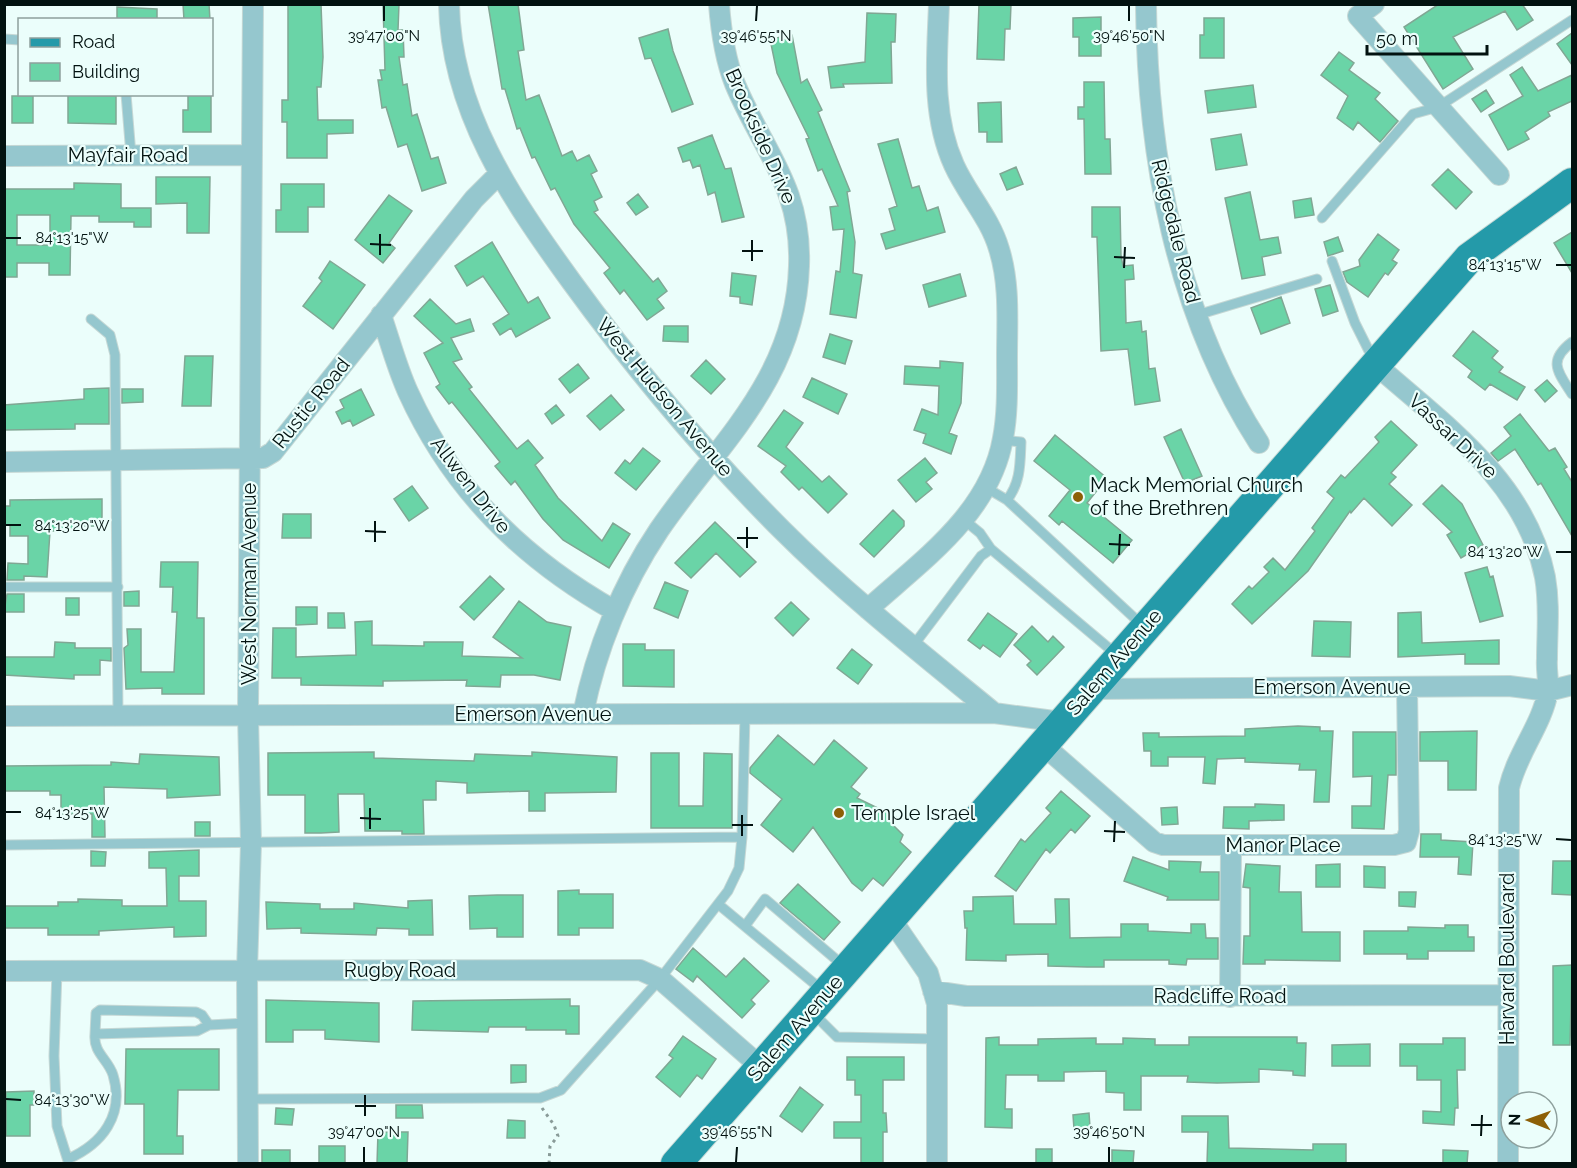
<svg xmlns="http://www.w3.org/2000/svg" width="1577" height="1168" font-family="Raleway,sans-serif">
<rect width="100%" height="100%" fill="#ebfefb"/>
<path fill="#6ad4a7" stroke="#80a794" stroke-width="1.5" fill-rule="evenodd" d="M183 4H209L210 20H184Z
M288 4H321L323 57 321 87H317L318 120H353V133L327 134V158H287V122H282V100H288Z
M383 4H399L398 30H403L404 57H399L403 85 407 84 412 116 417 114 431 159 438 157 446 183 422 191 407 144 398 147 386 107 382 108 378 80H382L380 70H385Z
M488 4H518L524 50 518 51 526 100 539 95 562 156 572 151 577 161 589 155 597 171 591 174 602 197 594 201 598 210 594 212 653 282 658 278 667 291 657 299 664 308 647 320 624 290 620 294 604 273 610 268 574 224 555 188 551 190 535 157 532 158 520 128 517 129 505 89H502Z
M979 4H1011L1010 29H1005L1004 60 977 59Z
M1439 4H1522L1533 20 1517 30 1505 11 1453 37 1473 69 1443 89 1404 27Z
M117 7 157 9V20H117Z
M867 13 896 14 895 42H891L892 83 843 84 844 87 831 88 828 67 865 62Z
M1101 17V56H1079V37H1073V18Z
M1204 18H1224V58H1200V35H1204Z
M668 29 673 51 693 104 672 112 651 58 645 59 639 38Z
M1572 33V65L1557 44Z
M792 35 801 83 807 79 822 110 818 112 850 191 847 192 855 242 853 273 862 275 856 318 830 314 836 271 840 272 844 229 833 230 830 207 838 206 822 169 818 171 806 139 809 138 777 73 770 39Z
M1339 52 1354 63 1349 70 1380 93 1375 99 1398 121 1380 142 1358 122 1353 130 1337 118 1348 96 1321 75Z
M1522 67 1538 91 1572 75V101L1548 112 1550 116 1525 132 1529 139 1508 150 1489 115 1523 96 1510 75Z
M1084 82H1104L1105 139H1110L1111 174H1085L1084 119H1078V107H1084Z
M1253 85 1256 107 1208 113 1205 91Z
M1486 90 1494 103 1481 112 1472 99Z
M188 94H211V132H183V110H188Z
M68 95 116 96V124L68 123Z
M12 96H33V123H12Z
M1001 102 1002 142H987V132H979L978 103Z
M1241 134 1247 165 1216 170 1211 139Z
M712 135 725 169 731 168 744 217 722 222 715 192 708 195 700 165 693 168 690 160 683 162 678 148Z
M898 139 912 188 919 186 927 211 938 207 945 232 886 249 881 234 895 230 889 209 897 206 878 144Z
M1016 167 1023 184 1007 190 1000 174Z
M1448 169 1472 192 1456 209 1432 185Z
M156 177H210L209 233H187V203L156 204Z
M74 183 121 184V208H151V227H134V222H99V216H71L70 275H49V263H17V277H4V189H74ZM17 215H50V245H17Z
M281 184H324V207H308V232H276V210H281Z
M1250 192 1260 240 1278 237 1281 253 1262 257 1265 275 1242 279 1225 198Z
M638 194 648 207 636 215 627 203Z
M389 195 412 211 389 243 395 248 383 263 355 240Z
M1311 198 1314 215 1295 218 1293 201Z
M1092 207H1120L1121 256 1123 266 1133 265 1134 279 1125 280 1126 323 1141 321 1142 332 1146 331 1149 369 1155 368 1160 401 1135 405 1128 349 1101 351 1097 237H1092Z
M1572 232V273L1554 243Z
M1378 234 1399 250 1392 260 1397 263 1388 275 1385 273 1368 297 1347 282 1343 272 1360 266 1359 260Z
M1338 237 1343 251 1328 256 1324 242Z
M492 242 528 303 538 297 550 318 516 337 511 328 500 335 493 324 509 314 483 276 467 286 455 266Z
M330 261 365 285 333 329 303 306 322 281 319 278Z
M732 273 756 276 752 305 740 303V297L730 296Z
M960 274 966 296 929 307 923 285Z
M1330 285 1338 311 1323 316 1315 289Z
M1281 297 1290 323 1261 334 1251 308Z
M430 299 456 324 470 319 474 331 451 338 462 359 453 362 472 387 469 389 517 449 528 440 543 458 535 465 558 498 602 541 613 523 630 534 609 568 563 540 543 519 515 481 511 485 495 466 500 462 452 402 449 404 436 387 440 384 424 353 443 343 414 316Z
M664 326H688V342L663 341Z
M1473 331 1498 351 1492 358 1503 367 1499 372 1525 387 1517 400 1490 384 1485 390 1468 377 1472 371 1453 356Z
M830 334 852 341 845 364 823 357Z
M185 356H213L211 406H182Z
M706 360 725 379 711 394 691 376Z
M940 361 963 363 961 403 949 433 957 436 951 454 923 443 926 434 914 430 922 409 938 415 939 386 904 384 905 366 940 368Z
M578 364 589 378 570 393 559 379Z
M812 378 847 394 838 414 803 397Z
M1547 380 1557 391 1545 402 1535 390Z
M109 388V424H75V429L4 430V405L84 399V389Z
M122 389H143V402L122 403Z
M361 389 374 415 353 426 350 420 342 424 336 412 344 408 340 400Z
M611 395 624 410 600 430 587 416Z
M556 405 564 415 552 424 545 414Z
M784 410 803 423 786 447 822 482 829 476 847 494 828 513 802 487 799 490 781 472 786 466 758 446Z
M1520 414 1549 451 1555 448 1567 467 1564 469 1572 482V536L1541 483 1538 485 1515 449 1498 461 1491 453 1511 436 1504 427Z
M1391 421 1417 445 1391 473 1396 477 1389 484 1412 505 1392 526 1364 498 1351 513 1350 511 1308 571 1252 624 1232 604 1249 586 1252 589 1269 572 1264 567 1273 558 1285 570 1315 531 1312 528 1334 498 1327 492 1341 475 1345 478 1379 442 1375 437Z
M1181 429 1202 476 1185 483 1164 437Z
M1055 435 1107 478 1087 503 1132 540 1113 563 1062 521 1059 525 1049 516 1070 490 1034 461Z
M643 448 660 461 636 490 615 473 625 460 630 464Z
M925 458 937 473 926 482 932 489 916 502 898 480Z
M1442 485 1462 504 1483 545 1461 558 1447 535 1452 532 1423 504Z
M412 486 428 508 409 521 394 499Z
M102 499V526H77V531H50L47 577 24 576V580H7L8 563 28 564V536H10V525H4V506H10V500Z
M893 510 904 521V526L874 557 860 544Z
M283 514H311V538H282Z
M715 522 756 562 740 577 716 553 691 578 675 563Z
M161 562H198L197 618H204V694H162V688L126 689 124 648 128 645 127 629H141V672H174L177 612H172L173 587H160Z
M1487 567 1490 577 1493 576 1503 616 1480 622 1465 573Z
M490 576 504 589 474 620 460 607Z
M665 582 688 591 678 618 654 608Z
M139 591V606H124V592Z
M7 594H24V612H4Z
M66 598H79V615H66Z
M519 601 547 622 571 627 560 680 534 675H501L500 687 466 686 467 680 383 681V686L301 685V678H272L273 628H296V657L356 655 355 622 372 621V645L424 646V642H463L462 656 522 658 493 637Z
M791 602 809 619 793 636 775 618Z
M296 607H317V624L296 625Z
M1421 612 1422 643 1499 640V664H1465V654L1398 657V613Z
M328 613H344L345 628H328Z
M988 613 1017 634 1000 657 983 645 980 649 968 640Z
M1314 621 1351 622 1350 657 1312 656Z
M1032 626 1048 642 1053 636 1064 647 1037 675 1027 665 1031 661 1014 645Z
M55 642 75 643V648H111V661L100 660V675H74V679L4 675V657H54Z
M623 644H645V650H674V687L623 686Z
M852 649 872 665 858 684 837 668Z
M1298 726 1320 727V731H1333L1329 802H1314L1316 770H1299L1300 764 1245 762V758L1217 759 1215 784 1203 783 1205 757H1168V766H1151V751H1144L1143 733H1159V737L1245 736V729Z
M1477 731 1476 790H1448V761H1420V732Z
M1353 732H1396V775H1388L1384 829 1352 828V806H1371L1372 776 1353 777Z
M778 735 814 765 834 740 867 768 851 787 860 794 857 798 896 817 894 826 903 835 900 842 911 852 883 886 873 878 862 891 852 883 813 827 793 852 761 825 782 799 750 773V768Z
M374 752V758L474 761 475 754 532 756V752L617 757 616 792 545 793V811H529V791L467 793V783L436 781V800H423L424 834H402V831H365L364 794H338L339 832 321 833H305V795H268V753Z
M651 753H679V806H703L704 753 732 754V828H651Z
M140 754 219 757 220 795 167 798V789L104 787 105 837H92V814H61V795H50V791H4V766L111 765V762L139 764Z
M1061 791 1090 816 1075 833 1071 829 1050 853 1046 849 1016 891 995 876 1021 839 1025 842 1051 813 1046 808Z
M1255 804 1284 805V820L1249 821V829L1223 828 1224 807H1255Z
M1177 807 1178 824 1162 825 1161 808Z
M195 822H210V836H195Z
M1421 834H1441V840L1473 842 1471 875 1458 874 1459 857H1420Z
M199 850V876H179V901H206V936L174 937V927L99 931V935H48V928H4V906H58V902H78V899L122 900V906H167L166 868H149V852Z
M91 851 106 852 105 866H91Z
M1133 857 1169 870V861L1201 862 1200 872H1219V900H1167L1168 897 1124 881Z
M1553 861H1572V895L1552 894Z
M1246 864 1280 866 1279 892H1301L1302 932H1340V961L1265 960V964H1243L1244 936H1250V888L1243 887Z
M1340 864V887H1316V865Z
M1364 866 1385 867V888L1364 887Z
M798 884 840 922 824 940 780 903Z
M579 890V894H613V928H579V935H558V891Z
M1399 892H1416L1415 907 1399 906Z
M497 895H523V937H497V928L470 929 469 896Z
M1013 896 1014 924H1056L1055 899H1069L1070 938 1121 937V924H1148V931L1191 933V924H1205L1206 938H1218V959H1187L1186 965 1169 964V960H1104V967H1087L1048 966V954L1006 955V961L966 960 967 928H965L964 911H973V897Z
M432 900 433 935H409V929L377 928 376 935 301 933V928L267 929 266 902 320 904V909H354V903L408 908V901Z
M1445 925H1468V937H1474V951H1428V959H1407V954H1364V931H1408V927L1445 928Z
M693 948 726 977 744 958 769 981 751 1000 755 1004 742 1018 697 976 693 982 676 969Z
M1572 965 1570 1045H1553V966Z
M570 999V1006H579V1034H566V1030H526V1027H489L488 1032 412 1030 413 1001Z
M266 1000 379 1003V1042L325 1039V1030H293V1042H266Z
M683 1036 716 1059 702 1079 697 1075 680 1097 656 1077 673 1058 669 1055Z
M999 1037V1045H1038V1039L1096 1038V1044H1123V1038L1155 1039V1045H1189V1037H1297V1043H1306L1305 1076 1293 1075V1071L1259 1069V1082L1217 1083 1187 1082 1188 1076H1141V1110H1124V1093L1106 1092V1071L1064 1072V1081H1038V1075H1006L1005 1109H1012V1128L985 1127 986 1038Z
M1443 1038H1465V1070H1457L1458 1108H1455L1454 1125 1423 1123V1111L1441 1112V1080H1417V1066H1400V1044H1443Z
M1370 1044V1066H1332V1045Z
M126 1049H219V1090H178L177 1136H183V1154H144V1104H125Z
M847 1057H904V1080H883V1113H886L887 1132H883V1164H861V1138H834V1122H861V1095H855V1080H847Z
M511 1065H526V1082L511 1083Z
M800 1087 823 1105 802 1132 780 1116Z
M34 1091V1105H30V1136H6V1092Z
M396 1105H422L423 1118H396Z
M276 1108 294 1109 292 1125 275 1124Z
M1089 1113 1090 1127 1074 1129 1073 1115Z
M1182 1116H1228L1229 1148 1313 1150V1144H1346V1164H1207L1208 1132H1182Z
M508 1120 525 1121V1138H507Z
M378 1132H408L407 1164H377Z
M319 1146H345V1164H319Z
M1036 1149H1052V1164H1036Z
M262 1150H290V1164H262Z
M1112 1150 1134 1151 1133 1164H1112Z
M1443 1150 1468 1151 1467 1164H1443Z"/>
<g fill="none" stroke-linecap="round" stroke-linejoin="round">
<defs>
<path id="service" d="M4 39 20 40
M126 94 131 155
M1322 218 1413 114 1438 107 1572 20
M1332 261 1355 323 1374 361
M1197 315 1317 279
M91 319 110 335 115 355 118 716
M1572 342C1547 361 1558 372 1572 394
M1003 440 1021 442C1020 463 1021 482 1007 500
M985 487 1007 500 1142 625
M963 519 980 533 991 549
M4 587H118
M913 646 981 556 991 549 1117 655
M4 845 742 837
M718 904 822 990
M745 926 765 899 845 967
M57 971 54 1056 57 1126 69 1164
M814 1014 837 1037 937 1039
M95 1034 96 1013 100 1010 196 1012 202 1015 209 1025
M250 1099 540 1098 561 1090 660 979 728 891 739 868 742 837 745 714
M68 1159C102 1144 125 1115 113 1075 108 1059 93 1053 95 1034L197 1031 209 1025 247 1023"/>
<path id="minor" d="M449 4C451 111 511 198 571 281 635 369 705 453 782 530 848 596 922 654 994 713
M1146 4C1147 156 1176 314 1259 443
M1374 4 1358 16 1499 175
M4 156 252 155
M381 315C390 341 397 368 408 392 453 491 523 559 615 611
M1375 364C1444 425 1526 481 1545 577 1550 605 1547 631 1547 659 1546 670 1549 681 1548 691 1542 725 1517 753 1509 788L1508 1164
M4 462 263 458 273 452 474 199 499 174
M868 609C921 561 990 514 1003 438 1008 412 1007 384 1007 357 1007 321 1010 284 999 249 990 218 967 194 954 165 931 114 937 59 939 4
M1090 689 1509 686 1548 691 1572 685
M583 714C596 650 622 585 659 530 718 444 796 379 799 266 802 187 763 151 735 84 725 59 721 31 719 4
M4 716 994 713 1061 722
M1042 744 1154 842 1163 845H1394L1406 842 1409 831 1407 687
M891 919 928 973 937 1004V1164
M4 971 640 970 660 979 761 1067
M933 991 966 996 1507 995
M1230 997 1231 846
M248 1164 247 970 251 843 248 715 253 4"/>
<path id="primary" d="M676 1164 1469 258 1572 183"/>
</defs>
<use href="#service" stroke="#c6d8d5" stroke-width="11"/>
<use href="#minor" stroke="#c6d8d5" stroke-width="22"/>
<use href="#primary" stroke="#c6d8d5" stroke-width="32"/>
<path stroke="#899b98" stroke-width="3" stroke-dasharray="3 4.5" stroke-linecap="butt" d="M542 1108 554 1125 558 1136 550 1146 549 1164"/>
<use href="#service" stroke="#95c7ce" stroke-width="9"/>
<use href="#minor" stroke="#95c7ce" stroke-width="20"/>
<use href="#primary" stroke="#249aa9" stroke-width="30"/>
</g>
<path fill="none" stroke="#021210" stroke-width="2" d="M384 21V6M756 21 757 6M1129 21V6M6 238H21M370 244 391 245M742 251H763M380 255V234M1114 257 1135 258M752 261V240M1556 265H1571M1124 268 1125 247M6 525H21M365 531 386 532M737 538H758M375 542V521M1109 544 1130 545M747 548V527M1556 552H1571M1119 555 1120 534M6 812H21M360 818 381 819M732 825H753M370 829V808M1104 831 1125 832M742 836V815M1556 839 1571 840M1114 842 1115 821M6 1099 21 1100M355 1106H376M365 1116V1095M1471 1125H1492M1481 1136 1482 1115M364 1162V1147M736 1162 737 1147M1109 1162V1147"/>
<g fill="#8d6007" stroke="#ebfefb" stroke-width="2">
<circle cx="1078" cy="497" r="6"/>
<circle cx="839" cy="813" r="6"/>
</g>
<g text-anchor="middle" stroke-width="4.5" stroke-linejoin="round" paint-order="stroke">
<g font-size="20" fill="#021210" stroke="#ebfefb">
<text transform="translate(761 136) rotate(66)" y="7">Brookside Drive</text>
<text x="128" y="162">Mayfair Road</text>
<text transform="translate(1176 231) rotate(76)" y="7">Ridgedale Road</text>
<text transform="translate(665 397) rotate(50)" y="7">West Hudson Avenue</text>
<text transform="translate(311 403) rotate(-51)" y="7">Rustic Road</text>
<text transform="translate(1453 436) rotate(43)" y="7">Vassar Drive</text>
<text transform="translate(471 485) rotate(52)" y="7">Allwen Drive</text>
<text transform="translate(249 584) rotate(-90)" y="7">West Norman Avenue</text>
<text transform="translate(1114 662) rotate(-49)" y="7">Salem Avenue</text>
<text x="1332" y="694">Emerson Avenue</text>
<text x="533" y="721">Emerson Avenue</text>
<text x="1283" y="852">Manor Place</text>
<text transform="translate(1507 959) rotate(-90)" y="7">Harvard Boulevard</text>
<text x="400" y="977">Rugby Road</text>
<text x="1220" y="1003">Radcliffe Road</text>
<text transform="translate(795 1028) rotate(-49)" y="7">Salem Avenue</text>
</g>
<g font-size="20" fill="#021210" stroke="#ebfefb" text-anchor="start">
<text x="1090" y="492">Mack Memorial Church<tspan x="1090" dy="23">of the Brethren</tspan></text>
<text x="851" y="820">Temple Israel</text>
</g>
</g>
<g font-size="15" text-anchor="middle" fill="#021210" stroke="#ebfefb" stroke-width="4.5" stroke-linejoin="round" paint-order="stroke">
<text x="384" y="41">39°47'00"N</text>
<text x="756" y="41">39°46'55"N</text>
<text x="1129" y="41">39°46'50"N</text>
<text x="72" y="243">84°13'15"W</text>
<text x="1505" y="270">84°13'15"W</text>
<text x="72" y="531">84°13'20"W</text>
<text x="1505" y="557">84°13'20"W</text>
<text x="72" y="818">84°13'25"W</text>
<text x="1505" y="845">84°13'25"W</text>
<text x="72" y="1105">84°13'30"W</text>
<text x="364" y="1137">39°47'00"N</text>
<text x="737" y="1137">39°46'55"N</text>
<text x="1109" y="1137">39°46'50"N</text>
</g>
<rect width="1577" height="1168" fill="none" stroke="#021210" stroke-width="12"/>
<rect x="18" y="18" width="195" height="78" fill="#ebfefb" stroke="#8ea09d" stroke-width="1.5"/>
<rect x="30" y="38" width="30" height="9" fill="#249aa9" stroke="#8ea09d" stroke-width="1.5"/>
<text x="72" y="48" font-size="18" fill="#021210">Road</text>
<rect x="30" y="63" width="30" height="18" fill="#6ad4a7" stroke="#8ea09d" stroke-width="1.5"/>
<text x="72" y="78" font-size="18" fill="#021210">Building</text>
<g transform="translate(1529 1120) rotate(271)"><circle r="28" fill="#ebfefb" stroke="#8ea09d" stroke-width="1.5"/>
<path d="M0-4.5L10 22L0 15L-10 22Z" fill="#8d6007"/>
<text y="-9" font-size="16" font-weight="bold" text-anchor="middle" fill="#021210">N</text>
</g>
<path d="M1367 45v9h120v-9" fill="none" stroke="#021210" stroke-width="3"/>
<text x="1376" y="45" font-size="18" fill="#021210" stroke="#ebfefb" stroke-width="4.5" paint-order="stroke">50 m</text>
</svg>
